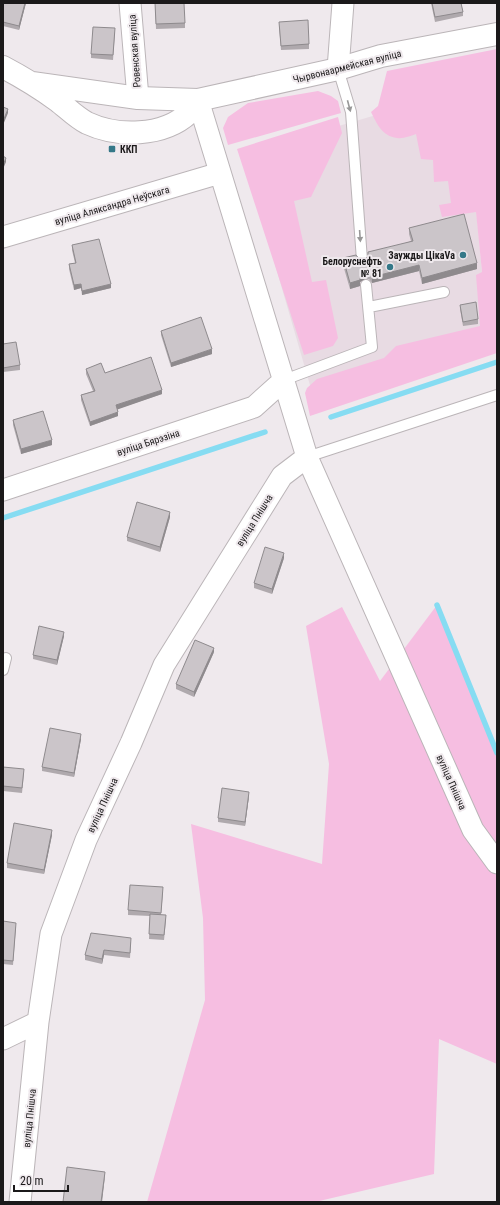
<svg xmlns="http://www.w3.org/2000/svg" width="500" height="1205" font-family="'Roboto Condensed',sans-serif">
<rect width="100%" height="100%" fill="#efe9ed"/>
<path fill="#e8dbe3" d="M465 89 488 337 312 392 243 154Z"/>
<path fill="#f6bee1" d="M497 49V353L310 416 305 393 307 388 317 379 384 358 396 346 480 326 476 275 482 272 476 212 442 217 439 205 451 203 448 181 434 182 433 160 421 159 416 134C410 136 403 139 397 138 382 136 377 124 371 112L378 106 387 71Z
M318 91 331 96 338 101 341 113 228 145 223 128 228 117 248 103Z
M338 117 342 133 311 197 294 201 312 282 326 280 338 338 333 346 304 355 237 149Z
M437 605 497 753V1064L439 1039 434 1174 315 1202H147L205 1000 203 918 191 824 322 864 329 764 306 626 342 607 380 681Z"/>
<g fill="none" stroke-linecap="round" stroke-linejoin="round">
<path stroke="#86dcf2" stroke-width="5.5" d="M331 417 497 362
M3 518 265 432
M437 605 497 753"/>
<defs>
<path id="lane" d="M338 69 351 112 362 260
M369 307 444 292
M284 380 372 347 366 285
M307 457 497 395
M3 670 6 658"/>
<path id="street" d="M130 3 138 98
M338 69 343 3
M3 237 220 173
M307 457 473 830 497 863
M3 490 254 407 284 380
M3 1039 38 1022
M20 1202 38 1022 51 934 86 840 131 743 164 665 282 476 307 457 198 100"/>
<path id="secondary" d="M3 67C22 77 40 88 58 101 67 108 77 118 87 123 117 137 163 137 189 113 192 110 195 104 198 100
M32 83 138 98 198 100 338 69 381 56 497 34"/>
</defs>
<use href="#lane" stroke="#bbb5b8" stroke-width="12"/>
<use href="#street" stroke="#bbb5b8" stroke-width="23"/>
<use href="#secondary" stroke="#bbb5b8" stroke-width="24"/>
<use href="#lane" stroke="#fff" stroke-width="10"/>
<use href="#street" stroke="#fff" stroke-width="21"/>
<use href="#secondary" stroke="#fff" stroke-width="22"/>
</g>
<path fill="#afa9ad" d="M3 3H26L19 30 3 26Z
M155 3 185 23V28L156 29Z
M431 3H461L463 12V16L435 22Z
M279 26 309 44V49L281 50Z
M115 32 113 60 91 58V54Z
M409 228 477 269 422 284 419 271 372 283 369 279H365L360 282V286L350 289 343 265V258L360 260 365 259 411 241 409 234Z
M72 245 111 288 82 295 81 288 74 290 69 269V264L75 263 72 250Z
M460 305 478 319V324L463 326 460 309Z
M161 331 212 354 171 367 161 335Z
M3 344 20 365V370L3 372Z
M86 369 105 373 162 394 117 409 118 416 90 426 81 400V395L93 391 86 374Z
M13 420 52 445 21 454 13 425Z
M170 517 160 552 127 541V537Z
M284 558 272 594 254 588V583Z
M64 636 57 665 33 659V655Z
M214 652 194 697 176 689V684Z
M81 739 74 777 42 771V767Z
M3 767 24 773 22 793 3 791Z
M249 796 245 826 218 822V818Z
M52 835 44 874 7 868V863Z
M163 892 161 915 166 920 164 940 149 939 150 916 128 915V910Z
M3 921 16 927 13 965 3 964Z
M131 942 130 958 104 955 102 964 85 960V955Z"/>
<path fill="#8e8a8d" d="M25 3H26L19 30V26Z
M8 109V113L3 125V121Z
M6 158V162L3 169V165Z
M477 263V269L422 284V278Z
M419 265V271L372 283V277Z
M365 272V279L360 282V286L350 289V283Z
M81 284V288L74 290V285Z
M111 284V288L82 295V291Z
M212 349V354L171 367V363Z
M162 390V394L116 410V405Z
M118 412V416L90 426V422Z
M52 440V445L21 454V449Z
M170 512V517L160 552V547Z
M284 553V558L272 594V589Z
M64 632V636L57 665V660Z
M214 648V652L194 697V692Z
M81 734V739L74 777V773Z
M249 792V796L245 826V822Z
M52 830V835L44 874V870Z
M104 950V955L102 964V959Z
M105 1172V1176L102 1202H101Z"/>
<path fill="#cbc5c9" stroke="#8e8a8d" d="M3 3H25L19 26 3 22Z
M155 3H184L185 23 156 24Z
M432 3H461L463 12 435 17Z
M308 20 309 44 281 46 279 22Z
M93 27 115 28 113 55 91 54Z
M3 107 8 109 3 121Z
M3 156 6 158 3 165Z
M464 214 477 263 422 278 419 265 372 277 369 273 365 272 360 276V280L350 283 343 258 356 255 360 260 365 259 368 256V252L413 241 409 228Z
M99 239 111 284 82 291 81 284 74 285 69 264 76 263 72 245Z
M476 302 478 319 463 322 460 305Z
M201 317 212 349 171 363 161 331Z
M16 342 20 365 3 368V344Z
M151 357 162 390 116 405 118 412 90 422 81 395 95 391 86 369 101 363 105 373Z
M43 411 52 440 21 449 13 420Z
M137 502 170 512 160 547 127 537Z
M265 547 284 553 272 589 254 583Z
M39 626 64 632 57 660 33 655Z
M195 640 214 648 194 692 176 684Z
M50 728 81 734 74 773 42 767Z
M3 767 24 769 22 788 3 786Z
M222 788 249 792 245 822 218 818Z
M14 823 52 830 44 870 7 863Z
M130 885 163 887 161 913 128 910Z
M150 914 166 915 164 935 149 934Z
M3 921 16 923 13 961 3 960Z
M91 933 131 938 130 953 104 950 102 959 85 955Z
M67 1167 105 1172 101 1202H63Z"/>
<defs><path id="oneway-solid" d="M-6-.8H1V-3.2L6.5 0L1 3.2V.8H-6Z"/></defs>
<g fill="#989898">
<use href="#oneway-solid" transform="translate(349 106) rotate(75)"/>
<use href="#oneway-solid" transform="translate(360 236) rotate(86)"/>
</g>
<g fill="#347888" stroke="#efe9ed" stroke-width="1.5">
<rect x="108" y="145" width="8" height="8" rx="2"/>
<circle cx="463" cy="255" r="4"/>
<circle cx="390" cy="267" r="4"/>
</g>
<g text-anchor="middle" stroke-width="4" stroke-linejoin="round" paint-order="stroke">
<g font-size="10" fill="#1b191a" stroke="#efe9ed">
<text transform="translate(134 51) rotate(-94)" y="4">Ровенская вуліца</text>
<text transform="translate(347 66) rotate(-14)" y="4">Чырвонаармейская вуліца</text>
<text transform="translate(112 205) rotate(-16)" y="4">вуліца Аляксандра Неўскага</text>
<text transform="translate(148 442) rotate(-18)" y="4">вуліца Бярэзіна</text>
<text transform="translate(254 520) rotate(-58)" y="4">вуліца Пнішча</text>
<text transform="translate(452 782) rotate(66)" y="4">вуліца Пнішча</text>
<text transform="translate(102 805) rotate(-65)" y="4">вуліца Пнішча</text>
<text transform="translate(29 1118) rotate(-84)" y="4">вуліца Пнішча</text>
</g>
<g font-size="10" font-weight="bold" fill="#1b191a" stroke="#efe9ed" text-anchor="end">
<text x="120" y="153" text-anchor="start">ККП</text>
<text x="455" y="259">Заужды ЦікаVа</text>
<text x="382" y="265">Белоруснефть<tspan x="382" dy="12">№ 81</tspan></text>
</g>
</g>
<rect width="500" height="1205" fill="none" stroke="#1b191a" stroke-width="8"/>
<path d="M14 1185v6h54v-6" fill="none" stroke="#1b191a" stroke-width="2"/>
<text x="20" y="1185" font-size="12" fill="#1b191a" stroke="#efe9ed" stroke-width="3" paint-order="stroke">20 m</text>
</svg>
